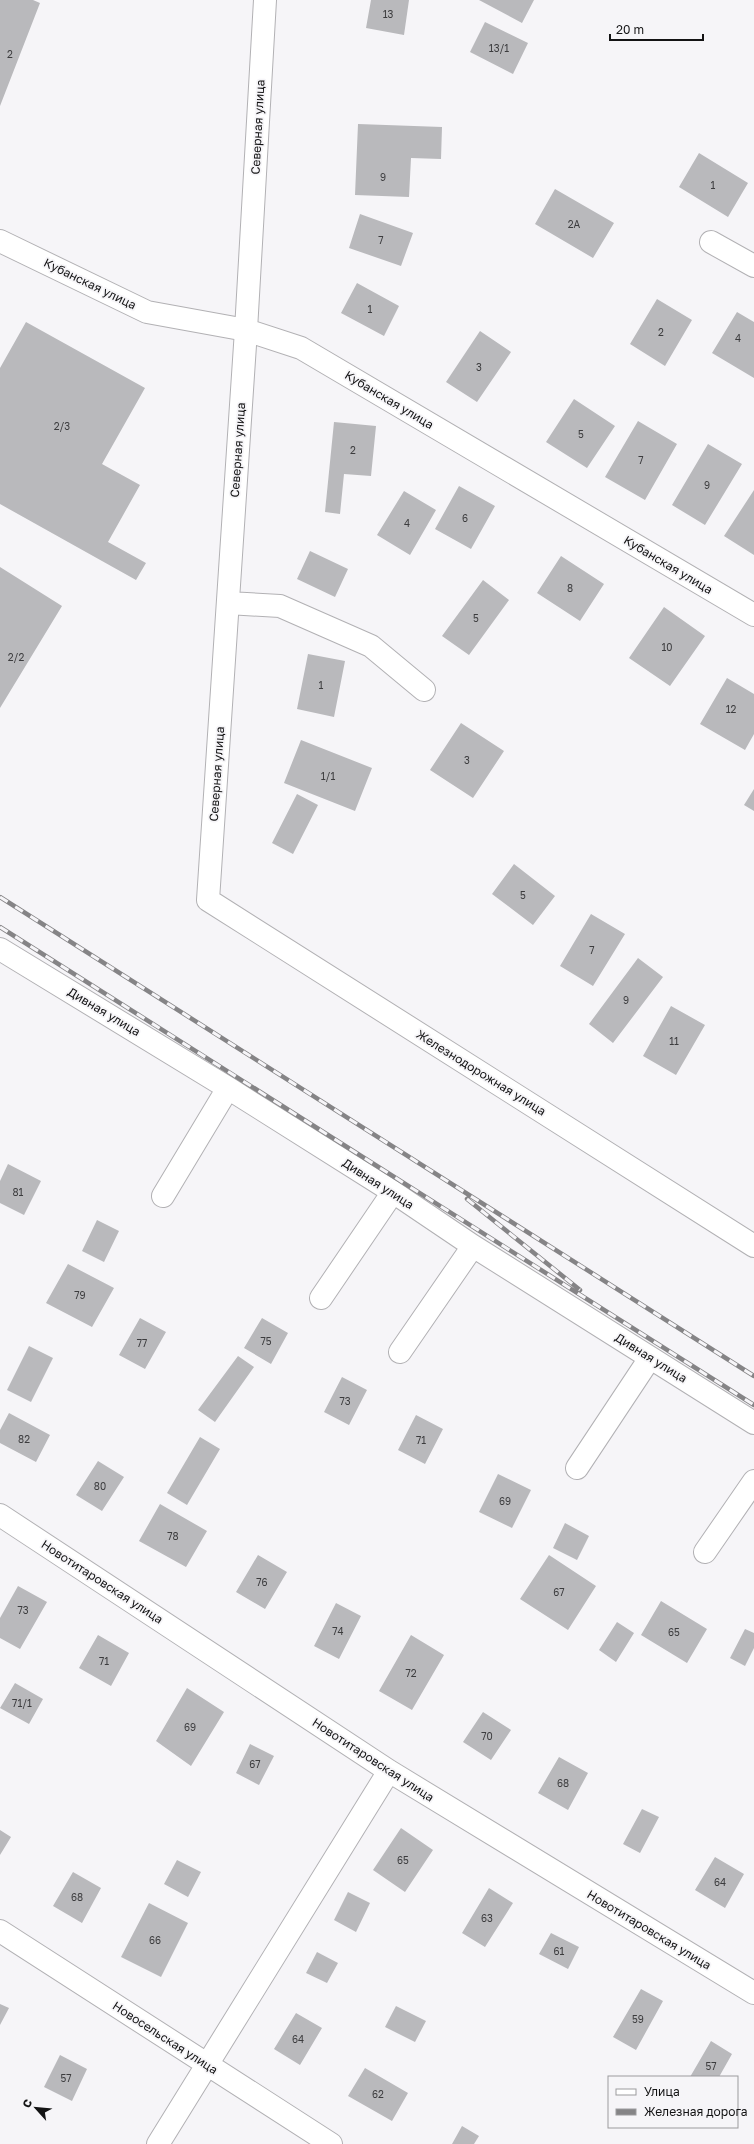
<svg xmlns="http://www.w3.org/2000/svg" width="754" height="2144" font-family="'Golos Text',sans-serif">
<rect width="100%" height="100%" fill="#f6f5f8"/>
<path fill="#b9b9bc" d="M0 0H33L40 3 0 106Z
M371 0H409L404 35 366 28Z
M479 0H534L522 23Z
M485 22 528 43 513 74 470 52Z
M358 124 442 127 441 159 411 158 409 197 355 195Z
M699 153 748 183 728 217 679 187Z
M555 189 614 223 593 258 535 224Z
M360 214 413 233 401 266 349 248Z
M357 283 399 306 384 336 341 313Z
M657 299 692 320 665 366 630 344Z
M737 312 754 322V378L712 353Z
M26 322 145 388 102 464 140 485 108 542 146 563 136 580 0 504V368Z
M480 331 511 352 477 402 446 382Z
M574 399 615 426 587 468 546 442Z
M638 421 677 444 645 500 605 477Z
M334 422 376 426 371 476 344 474 340 514 325 512Z
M708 444 742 464 705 525 672 505Z
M459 486 495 506 471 549 435 529Z
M754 490V555L724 536Z
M404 491 436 510 410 555 377 535Z
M310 551 348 569 335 597 297 579Z
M561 556 604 584 580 621 537 593Z
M0 567 62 606 0 708Z
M483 580 509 600 469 655 442 636Z
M664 607 705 636 670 686 629 658Z
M308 654 345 661 334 717 297 709Z
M727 678 754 694V734L745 750 700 724Z
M461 723 504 751 473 798 430 770Z
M301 740 372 768 355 811 284 783Z
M754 789V811L744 805Z
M297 794 318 805 293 854 272 843Z
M514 864 555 896 533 925 492 894Z
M591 914 625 934 593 986 560 966Z
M638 958 663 977 613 1043 589 1024Z
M671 1006 705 1025 676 1075 643 1056Z
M8 1164 41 1181 24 1215 0 1203V1181Z
M97 1220 119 1231 104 1262 82 1251Z
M68 1264 114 1288 92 1327 46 1303Z
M140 1318 166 1332 145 1369 119 1355Z
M262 1318 288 1333 271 1364 244 1348Z
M29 1346 53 1358 31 1402 7 1390Z
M238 1356 254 1367 215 1422 198 1410Z
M342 1377 367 1390 349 1425 324 1412Z
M9 1413 50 1435 36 1462 0 1443V1430Z
M416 1415 443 1429 425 1464 398 1450Z
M200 1437 220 1449 187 1505 167 1493Z
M98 1461 124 1477 102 1511 76 1495Z
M498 1474 531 1490 512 1528 479 1512Z
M160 1504 207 1531 186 1567 139 1541Z
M565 1523 589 1536 577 1560 553 1548Z
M258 1555 287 1572 265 1609 236 1592Z
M549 1555 596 1586 568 1630 520 1599Z
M18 1586 47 1602 20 1649 0 1638V1618Z
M661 1601 707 1629 687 1663 641 1635Z
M336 1603 361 1616 339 1659 314 1646Z
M617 1622 634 1633 616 1662 599 1650Z
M745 1629 754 1633V1648L745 1666 730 1658Z
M98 1635 129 1653 111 1686 79 1668Z
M411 1635 444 1655 412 1710 379 1691Z
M15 1683 43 1699 29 1724 0 1708Z
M187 1688 224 1712 191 1766 156 1741Z
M483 1712 511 1730 491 1760 463 1742Z
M250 1744 274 1756 259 1785 236 1773Z
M559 1757 588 1773 568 1810 538 1793Z
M642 1809 659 1817 640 1853 623 1844Z
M401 1828 433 1850 405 1892 373 1870Z
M0 1830 11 1837 0 1855Z
M715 1857 744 1874 725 1908 695 1890Z
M177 1860 201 1872 188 1897 164 1884Z
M73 1872 101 1888 82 1923 53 1906Z
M489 1888 513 1903 485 1947 462 1933Z
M348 1892 370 1903 356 1932 334 1920Z
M149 1903 188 1923 161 1977 121 1957Z
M551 1933 579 1947 568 1969 539 1954Z
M317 1952 338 1963 327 1983 306 1973Z
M641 1989 663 2001 636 2050 613 2037Z
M0 2004 9 2008 0 2025Z
M396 2006 426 2021 415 2042 385 2027Z
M296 2013 322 2028 300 2065 274 2049Z
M711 2041 732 2054 719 2077H690Z
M60 2055 87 2069 72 2101 44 2087Z
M365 2068 408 2093 392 2121 348 2096Z
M462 2126 479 2136 474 2144H452Z"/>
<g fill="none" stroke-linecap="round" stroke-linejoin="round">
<defs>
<path id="minor" d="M265 0 246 330 208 900 754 1246
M0 241 147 312 246 330 301 348 754 615
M711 242 754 266
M228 603 280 606 371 646 424 690
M0 949 228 1088 393 1192 473 1246 754 1423
M163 1196 228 1088
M321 1298 393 1192
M400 1352 473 1246
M577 1468 650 1358
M0 1515 389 1771 754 1993
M705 1552 754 1481
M0 1931 331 2144
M158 2144 389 1771"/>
</defs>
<use href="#minor" stroke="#b2b1b4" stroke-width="24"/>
<use href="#minor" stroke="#fff" stroke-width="22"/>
<defs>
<path id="rail" d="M0 897 754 1376
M0 927 754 1405
M467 1199 580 1290"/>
</defs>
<use href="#rail" stroke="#858486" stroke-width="4.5"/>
<use href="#rail" stroke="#f6f5f8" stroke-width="3" stroke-dasharray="9" stroke-linecap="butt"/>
</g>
<g text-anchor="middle" stroke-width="3.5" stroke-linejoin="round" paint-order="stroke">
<g font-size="10" fill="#3c3c3e">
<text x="388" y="18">13</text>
<text x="499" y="52">13/1</text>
<text x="10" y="58">2</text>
<text x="383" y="181">9</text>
<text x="713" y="189">1</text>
<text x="574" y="228">2А</text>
<text x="381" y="244">7</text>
<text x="370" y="313">1</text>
<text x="661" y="336">2</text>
<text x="738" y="342">4</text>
<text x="479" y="371">3</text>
<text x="62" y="430">2/3</text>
<text x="581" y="438">5</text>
<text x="353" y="454">2</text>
<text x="641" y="464">7</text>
<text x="707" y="489">9</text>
<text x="465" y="522">6</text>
<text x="407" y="527">4</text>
<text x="570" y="592">8</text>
<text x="476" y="622">5</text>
<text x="667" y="651">10</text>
<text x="16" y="661">2/2</text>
<text x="321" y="689">1</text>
<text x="731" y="713">12</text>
<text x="467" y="764">3</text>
<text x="328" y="780">1/1</text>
<text x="523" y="899">5</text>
<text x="592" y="954">7</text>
<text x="626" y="1004">9</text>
<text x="674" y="1045">11</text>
<text x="18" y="1196">81</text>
<text x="80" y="1299">79</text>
<text x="266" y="1345">75</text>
<text x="142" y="1347">77</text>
<text x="345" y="1405">73</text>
<text x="24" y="1443">82</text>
<text x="421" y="1444">71</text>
<text x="100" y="1490">80</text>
<text x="505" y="1505">69</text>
<text x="173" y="1540">78</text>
<text x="262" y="1586">76</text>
<text x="559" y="1596">67</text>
<text x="23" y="1614">73</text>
<text x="338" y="1635">74</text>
<text x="674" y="1636">65</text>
<text x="104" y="1665">71</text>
<text x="411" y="1677">72</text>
<text x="22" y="1707">71/1</text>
<text x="190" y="1731">69</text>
<text x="487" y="1740">70</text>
<text x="255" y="1768">67</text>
<text x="563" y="1787">68</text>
<text x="403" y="1864">65</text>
<text x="720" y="1886">64</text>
<text x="77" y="1901">68</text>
<text x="487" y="1922">63</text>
<text x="155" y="1944">66</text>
<text x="559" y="1955">61</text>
<text x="638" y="2023">59</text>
<text x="298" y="2043">64</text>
<text x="711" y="2070">57</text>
<text x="66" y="2082">57</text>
<text x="378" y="2098">62</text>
</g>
<g font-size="12" fill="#131314" stroke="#f6f5f8">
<text transform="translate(258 127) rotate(-87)" y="4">Северная улица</text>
<text transform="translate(90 284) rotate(26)" y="4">Кубанская улица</text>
<text transform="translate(389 400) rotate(31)" y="4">Кубанская улица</text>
<text transform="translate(238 450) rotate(-86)" y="4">Северная улица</text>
<text transform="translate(668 565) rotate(31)" y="4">Кубанская улица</text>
<text transform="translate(217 774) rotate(-86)" y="4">Северная улица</text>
<text transform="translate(104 1012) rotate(31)" y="4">Дивная улица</text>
<text transform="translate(481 1073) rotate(32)" y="4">Железнодорожная улица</text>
<text transform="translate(378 1184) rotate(33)" y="4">Дивная улица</text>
<text transform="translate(651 1358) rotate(32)" y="4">Дивная улица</text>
<text transform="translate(102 1582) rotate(33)" y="4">Новотитаровская улица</text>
<text transform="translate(373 1760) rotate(33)" y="4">Новотитаровская улица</text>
<text transform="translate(649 1930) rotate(31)" y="4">Новотитаровская улица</text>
<text transform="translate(165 2038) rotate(33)" y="4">Новосельская улица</text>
</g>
</g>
<rect x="608" y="2076" width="130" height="52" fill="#f6f5f8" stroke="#9b9b9d"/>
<rect x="616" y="2089" width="20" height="6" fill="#ffffff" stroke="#9b9b9d"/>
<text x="644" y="2096" font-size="12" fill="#131314">Улица</text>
<rect x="616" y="2109" width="20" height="6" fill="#858486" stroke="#9b9b9d"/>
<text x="644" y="2116" font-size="12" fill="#131314">Железная дорога</text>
<g transform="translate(36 2108) rotate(297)" stroke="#f6f5f8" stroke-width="3" paint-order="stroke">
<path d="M0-3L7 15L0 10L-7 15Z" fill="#131314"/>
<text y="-6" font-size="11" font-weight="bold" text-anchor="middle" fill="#131314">С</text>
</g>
<path d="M610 34v6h93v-6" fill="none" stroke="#131314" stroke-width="2"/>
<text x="616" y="34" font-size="12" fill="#131314" stroke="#f6f5f8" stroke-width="3" paint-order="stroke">20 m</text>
</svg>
